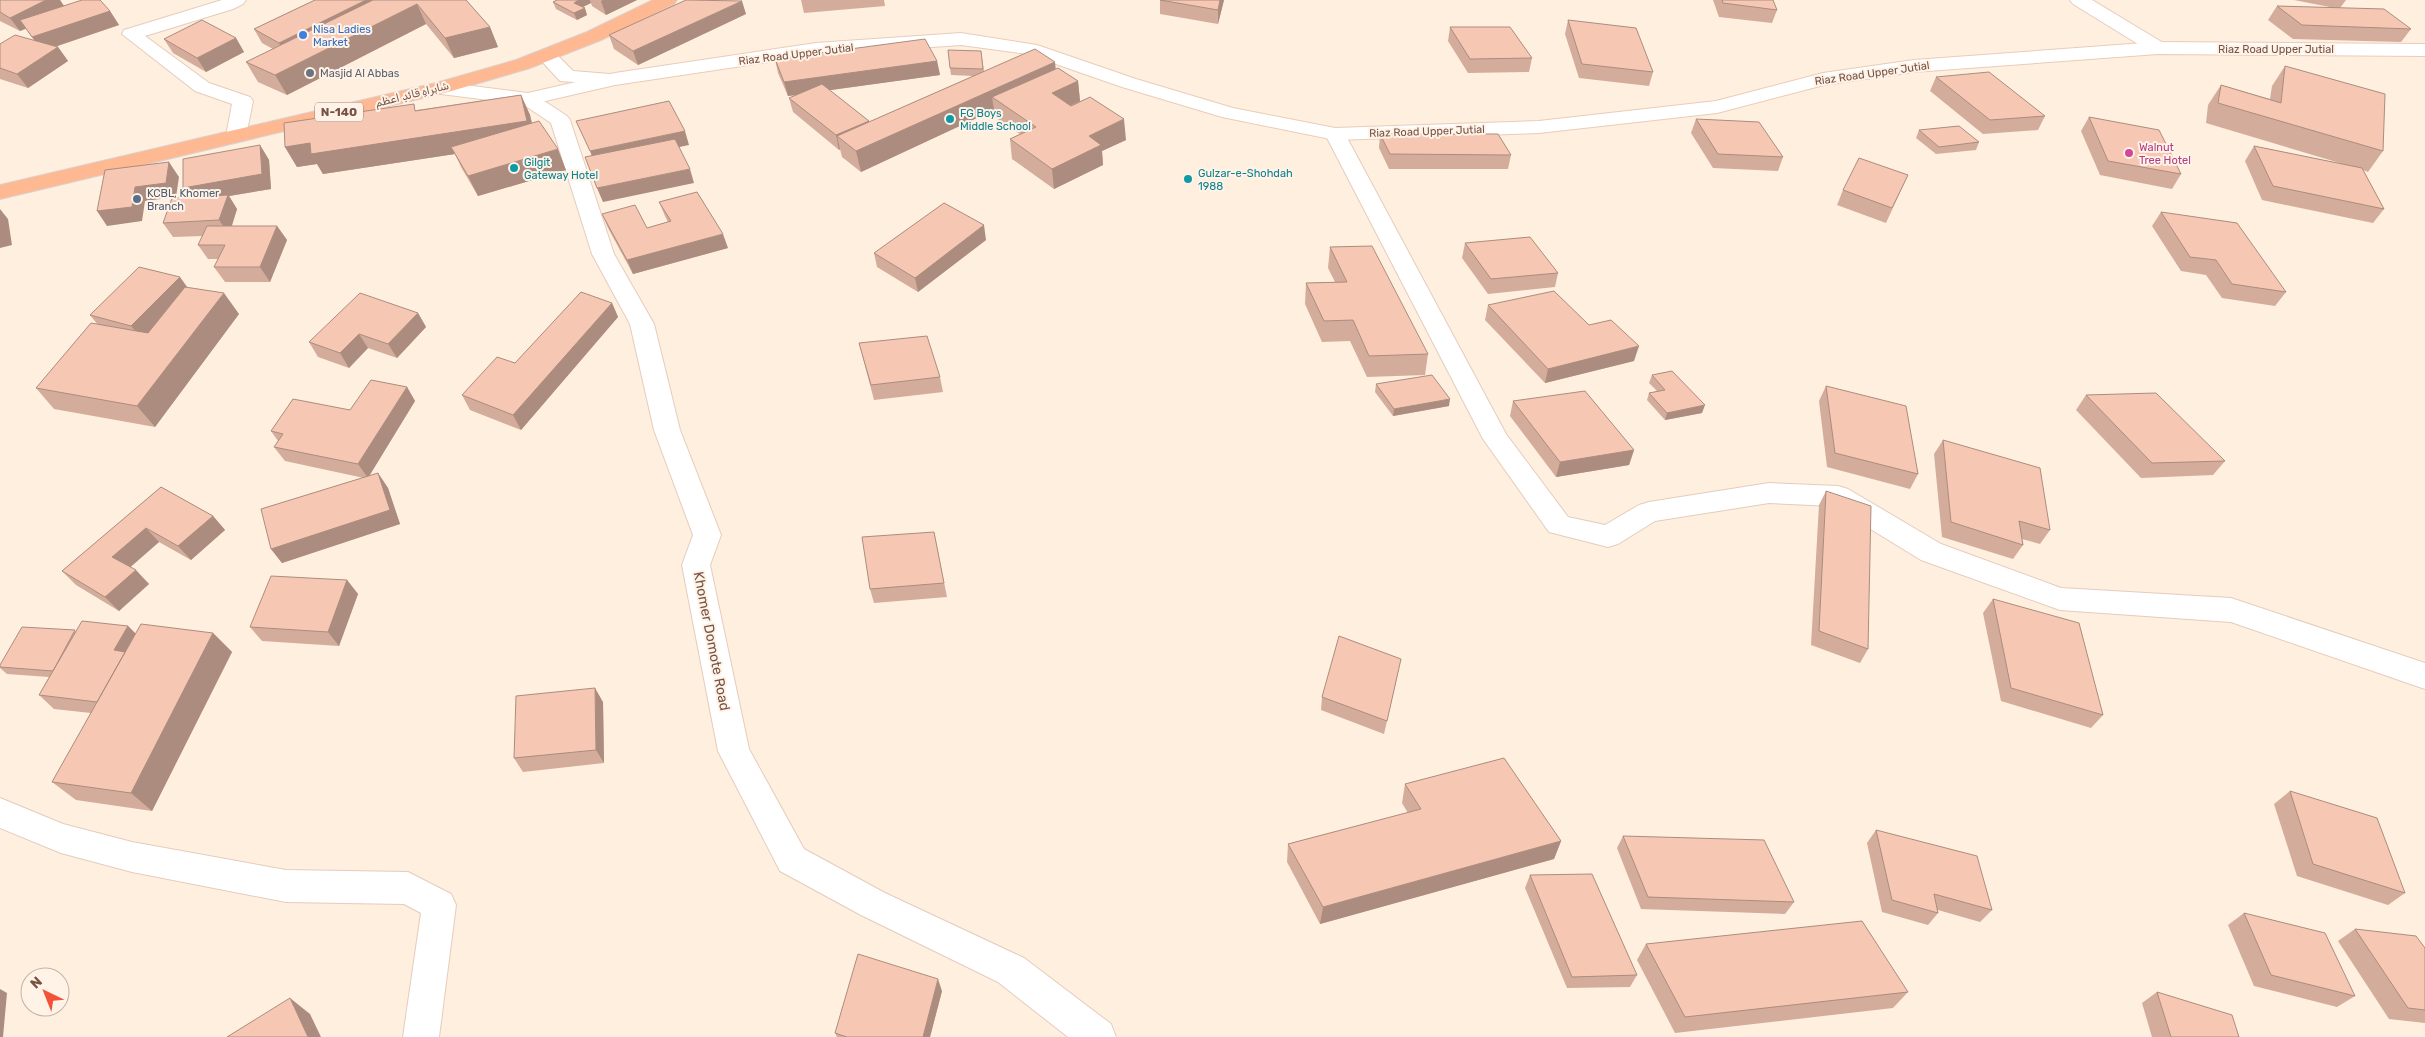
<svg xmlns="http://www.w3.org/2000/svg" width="2425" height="1037" font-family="Rubik,'Noto Sans Arabic',sans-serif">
<rect width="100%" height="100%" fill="#feefdf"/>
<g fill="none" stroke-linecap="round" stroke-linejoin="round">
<defs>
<path id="minor" d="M222 0H246L243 4 233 9 145 36 209 83 250 97 253 101 246 136 243 140 236 142 229 140 226 136 232 104 195 91 122 34 124 30Z
M2070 0H2092L2165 44 2168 48 2165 52H2151L2073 4Z
M528 93 535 95 567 116 570 120 614 254 654 324 680 430 721 535 710 565 749 749 804 849 885 893 1024 958 1111 1024 1116 1037H1068L998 982 861 915 780 871 718 751 682 565 693 535 654 430 630 324 592 254 551 123 521 103 518 99 521 95Z
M1335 128 1342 130 1345 134 1506 434 1568 517 1605 525 1639 505 1649 502 1769 483 1838 486 1848 489 1941 544 2061 588 2231 598 2425 663V689L2231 622 2060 610 1921 560 1833 506 1769 503 1655 521 1618 544 1608 547 1549 532 1483 439 1325 134 1328 130Z
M0 798 63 824 132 842 286 870 408 872 451 894 456 905 439 1037H403L421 913 404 904 286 902 132 872 61 853 0 828Z"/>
<path id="tertiary" d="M546 49 553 51 573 71 622 75 625 79 622 83 615 85 560 81 536 55 539 51Z"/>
<path id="secondary" d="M961 33 1037 45 1136 79 1233 108 1335 128 1539 121 1716 101 1823 73 1914 60 2158 42 2425 44V56L2158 54 1914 72 1824 85 1717 113 1539 133 1335 140 1222 117 1122 87 1027 54 961 45 816 55 615 85 528 105 441 94 434 92 431 88 434 84 441 82 528 93 615 73 816 43Z"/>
<path id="trunk" d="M653 0H677L674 4 601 40 530 68 448 92 0 199V185L436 83 516 60 587 32Z"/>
</defs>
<use href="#minor" stroke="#e5ccbd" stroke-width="2"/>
<use href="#tertiary" stroke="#e5ccbd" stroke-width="2"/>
<use href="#secondary" stroke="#eaccb9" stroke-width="2"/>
<use href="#trunk" stroke="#dbd2cf" stroke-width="2"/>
<use href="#minor" fill="#fff" fill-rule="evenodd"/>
<use href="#tertiary" fill="#fff" fill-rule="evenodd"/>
<use href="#secondary" fill="#fff" fill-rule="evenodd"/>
<use href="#trunk" fill="#feb892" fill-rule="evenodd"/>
</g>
<path fill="#d4ac9b" d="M0 0H60L64 6 110 11 119 25 55 47H58L68 61 28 88 0 79V44L34 40 26 29 20 31 0 21Z
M315 0H466L490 27 498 47 454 58 426 24 287 95 258 82 246 62 273 49 262 43 254 29Z
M557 0H637L606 15 592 6 591 3 582 7 587 15 577 20 556 9 553 2Z
M801 0H884L885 6 804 13Z
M1160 0H1224L1218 24 1160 14Z
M1713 0H1773L1777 10 1772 23 1719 17Z
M2294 0H2346L2340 8 2411 29 2401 42 2293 39 2268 20 2277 6 2335 8Z
M746 14 638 65 614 49 609 35Z
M1568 20 1653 72 1649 86 1579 78 1565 34Z
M1450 27 1532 58 1529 72 1468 73 1448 41Z
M236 38 244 52 206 72 173 53 164 39Z
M981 51 984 71 1055 69 1078 81 1080 101 1126 140 1102 151 1103 165 1054 189 1012 159 1010 139 1020 134 995 117 994 110 861 172 842 157 840 149 839 150 793 112 789 98 797 95 788 96 778 73 775 59 937 61 940 75 829 90 870 122 973 76 951 75 950 68Z
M2285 66 2383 151 2368 172 2363 170 2384 209 2373 223 2262 200 2245 161 2254 146 2343 164 2206 123 2208 105 2221 85 2270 99 2272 86Z
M1936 77 2045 116 2038 130 1983 134 1930 91Z
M521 95 530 115 532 123 566 170 478 196 461 167 455 154 323 174 317 164 297 167 285 147 417 110Z
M2089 117 2181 174 2172 189 2100 175 2081 131Z
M1696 119 1783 157 1778 171 1713 168 1691 133Z
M1919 130 1979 142 1976 150 1936 154 1916 138Z
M1380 134 1511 155 1508 169H1389L1379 148Z
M260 145 269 160 271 189 229 196 237 209 232 226H277L287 240 270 282H225L214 267 218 259H208L198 245 203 236 173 237 163 223 189 197Z
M1908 175 1886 223 1837 205 1843 190Z
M659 202 728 248 633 274 608 228 602 214 647 228 668 222 665 216Z
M2161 212 2286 292 2275 306 2222 298 2206 275 2181 271 2152 226Z
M986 240 918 292 877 267 874 253Z
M1465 243 1558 273 1555 287 1488 294 1462 258Z
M1330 247 1428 354 1425 375 1367 377 1350 341 1322 342 1305 304 1306 283 1335 282 1328 268Z
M187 287 239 314 155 427 54 409 36 388 98 325 90 315Z
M612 303 618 317 521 430 470 410 462 395 515 363Z
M1488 305 1589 325 1634 361 1545 383 1485 320Z
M418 313 426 327 397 358 368 348 349 368 318 357 309 342Z
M859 343 940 377 943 392 874 400Z
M1652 375 1702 413 1665 420 1647 400 1649 393 1657 391 1649 383Z
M1376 384 1449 406 1393 416 1375 392Z
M1826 386 1918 474 1910 489 1827 467 1819 401Z
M407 387 415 401 369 476 378 473 388 488 400 524 282 563 271 549 364 478 285 461 274 447 278 441 271 431 350 410Z
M2086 395 2225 461 2213 475 2141 478 2076 410Z
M1513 401 1634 450 1629 465 1556 477 1510 416Z
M1943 440 2050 530 2040 544 2022 539 2023 545 2013 559 1942 537 1934 454Z
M161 487 213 516 225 530 191 560 159 542 130 567 149 584 119 611 76 585 62 571Z
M1826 491 1868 649 1860 663 1811 645 1819 505Z
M934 532 947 597 874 603 870 589Z
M347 580 358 594 339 646 262 641 250 627Z
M1993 599 2103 715 2091 728 2001 701 1983 613Z
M128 626 135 633H213L232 652 152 811 76 800 52 782 91 713 54 709 39 695 49 677 7 674 0 668V665L76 631Z
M1398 673 1384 734 1321 710 1322 697Z
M603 702 604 763 523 772 514 758Z
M1405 784 1561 841 1554 859 1320 924 1287 862 1288 844 1408 813 1402 803Z
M2290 791 2405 893 2388 905 2297 876 2274 804Z
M1876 830 1992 910 1980 922 1938 910V913L1928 925 1882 912 1867 843Z
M1623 836 1794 902 1785 914 1641 909 1617 848Z
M1530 875 1637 975 1630 987 1567 988 1525 888Z
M2244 913 2355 996 2337 1007 2254 986 2228 925Z
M2355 929 2425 948V1023L2389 1019 2338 941Z
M1646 944 1908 992 1893 1008 1675 1033 1637 960Z
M942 991 930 1037H837L835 1033Z
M2157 992 2239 1037H2152L2142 1003Z"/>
<path fill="#ac8c7e" d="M46 0H60L66 9 20 31 10 18Z
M366 0H400L287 57 279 43Z
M579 0H590L591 3 577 10 574 3Z
M603 0H637L606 15 601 1Z
M1220 0H1224L1218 24V10Z
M742 1 746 14 638 65 633 51Z
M417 4 426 24 287 95 275 75Z
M585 8 587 15 577 20 574 13Z
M110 11 119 25 42 51 32 37Z
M490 27 498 47 454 58 445 38Z
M236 38 244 52 206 72 197 58Z
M58 47 68 61 28 88 17 74Z
M937 61 940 75 788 96 784 82Z
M1055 62 1057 82 992 97 994 110 861 172 856 151Z
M1078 81 1080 101 1054 113 1052 93Z
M521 95 530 115 536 142 451 147 455 154 323 174 317 164 297 167 285 147Z
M1124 119 1126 140 1102 151 1103 165 1054 189 1052 169 1089 136Z
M869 121 872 135 837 136 840 149 839 150 836 135Z
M685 131 689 145 595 165 590 151Z
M260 145 269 160 271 189 229 196 237 209 229 234 219 220 193 203 183 188Z
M558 149 566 170 478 196 468 176Z
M169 162 179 177 176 197 145 201 142 221 107 226 97 211 135 187Z
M690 169 694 183 603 202 597 188Z
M0 209 8 219 12 245 0 248Z
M984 225 986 240 918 292 915 278Z
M277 226 287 240 270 282 260 267Z
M723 234 728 248 633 274 627 260Z
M180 277 190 291 143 340 131 326Z
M224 293 239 314 155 427 137 406Z
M612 303 618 317 521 430 513 415Z
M418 313 426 327 397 358 388 344Z
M359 334 368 348 349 368 340 353Z
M1639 346 1634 361 1545 383 1548 369Z
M407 387 415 401 368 478 358 464Z
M1450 399 1449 406 1393 416 1394 409Z
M1705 405 1702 413 1665 420 1667 413Z
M1634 450 1629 465 1556 477 1560 462Z
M378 473 388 488 400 524 282 563 271 549Z
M213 516 225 530 191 560 178 546Z
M146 528 159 542 126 571 112 557Z
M136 570 149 584 119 611 105 597Z
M347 580 358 594 339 646 328 632Z
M128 626 142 640 133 657 114 650Z
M213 633 232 652 152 811 131 793Z
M595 688 603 702 604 763 596 750Z
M1561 841 1554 859 1320 924 1323 907Z
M938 979 942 991 930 1037H923Z
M0 989 7 993 3 1037H0Z
M290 998 310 1014 321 1037H308Z"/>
<path fill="#f6c8b4" stroke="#ac8c7e" d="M0 0H46L10 18 0 12Z
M82 0H100L110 11 32 37 20 20Z
M315 0H366L279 43 254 29Z
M373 0H466L490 27 445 38 417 4 275 75 246 62Z
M557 0H579L574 3 585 8 574 13 553 2Z
M686 0 742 1 633 51 609 35Z
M1160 0H1220L1218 10Z
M1722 0H1773L1777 10 1723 3Z
M2277 6 2384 9 2411 29 2302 25Z
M202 20 236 38 197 58 164 39Z
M1568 20 1636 28 1653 72 1582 64Z
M1450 27H1510L1532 58 1470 59Z
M15 35 58 47 17 74 0 68V44Z
M925 39 937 61 784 82 775 59Z
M1035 49 1055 62 856 151 837 136Z
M948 50 981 51 983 69 950 68Z
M2285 66 2385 94 2383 151 2218 103 2221 85 2281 103Z
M1058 68 1078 81 1052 93 1071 106 1090 97 1124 119 1089 136 1101 145 1052 169 1010 139 1036 127 992 97Z
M1989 72 2045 116 1990 120 1936 77Z
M822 84 869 121 836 135 789 98Z
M521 95 527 121 311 154 310 143 285 147 284 123 414 104 415 111Z
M669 101 685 131 590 151 576 121Z
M2089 117 2159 130 2181 174 2108 161Z
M1696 119 1759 122 1783 157 1718 154Z
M539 121 558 149 468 176 451 147Z
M1959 126 1979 142 1939 147 1919 130Z
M1380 134H1498L1511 155 1390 154Z
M675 139 690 169 597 188 585 157Z
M260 145 262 174 183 188V159Z
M2254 146 2362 168 2384 209 2273 186Z
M1859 158 1908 175 1892 208 1843 190Z
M169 162 166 183 135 187 132 207 97 211 105 170Z
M697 192 723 234 627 260 602 214 635 205 647 228 671 221 659 202Z
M228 195 219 220 163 223 172 198Z
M944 203 984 225 915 278 874 253Z
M2161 212 2237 223 2286 292 2232 284 2216 260 2190 257Z
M207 226H277L260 267H214L225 245H198Z
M1530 237 1558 273 1491 279 1465 243Z
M1372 246 1428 354 1369 356 1353 320 1324 321 1306 283 1347 282 1330 247Z
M139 267 180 277 131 326 90 315Z
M185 287 224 293 137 406 36 388 91 323 148 333Z
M1554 291 1589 325 1611 320 1639 346 1548 369 1488 305Z
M581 292 612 303 513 415 462 395 497 357 515 363Z
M360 293 418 313 388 344 359 334 340 353 309 342Z
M927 336 940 377 871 385 859 343Z
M1672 371 1705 405 1667 413 1649 393 1665 390 1652 375Z
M1432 375 1450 399 1394 409 1376 384Z
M371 380 407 387 358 464 274 447 283 434 271 431 293 399 350 410Z
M1826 386 1906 406 1918 474 1835 453Z
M1585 391 1634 450 1560 462 1513 401Z
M2156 393 2225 461 2152 463 2086 395Z
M1943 440 2040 468 2050 530 2019 521 2023 545 1951 522Z
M378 473 390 510 271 549 261 509Z
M161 487 213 516 178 546 146 528 112 557 136 570 105 597 62 571Z
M1826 491 1871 506 1868 649 1819 631Z
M934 532 944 583 870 589 862 537Z
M271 576 347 580 328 632 250 627Z
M1993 599 2079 623 2103 715 2011 688Z
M82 621 128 626 114 650 125 652 97 702 39 695Z
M141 624 213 633 131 793 52 782Z
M22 627 75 630 53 671 0 667V665Z
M1339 636 1401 659 1387 721 1322 697Z
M595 688 596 750 514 758 516 696Z
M1504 758 1561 841 1323 907 1288 844 1421 809 1405 784Z
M2290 791 2377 818 2405 893 2313 864Z
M1876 830 1977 856 1992 910 1934 894 1938 913 1892 900Z
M1623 836 1764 840 1794 902 1648 897Z
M1592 874 1637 975 1572 977 1530 875Z
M2244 913 2325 933 2355 996 2271 975Z
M1862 921 1908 992 1685 1017 1646 944Z
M2355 929 2416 936 2425 948V1010L2408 1008Z
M858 954 938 979 923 1037H847L835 1033Z
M2157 992 2232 1015 2239 1037H2171Z
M290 998 308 1037H227Z"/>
<circle fill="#3f7fe0" stroke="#fff3e7" stroke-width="2" cx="303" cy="35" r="5"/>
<circle fill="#6b7280" stroke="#fff3e7" stroke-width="2" cx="310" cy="73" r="5"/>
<g fill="#0f9aa8" stroke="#fff3e7" stroke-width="2">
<circle cx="950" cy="119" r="5"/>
<circle cx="514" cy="168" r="5"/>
<circle cx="1188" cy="179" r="5"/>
</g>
<circle fill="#d1479c" stroke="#fff3e7" stroke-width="2" cx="2129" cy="153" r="5"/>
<circle fill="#5c6f8a" stroke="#fff3e7" stroke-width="2" cx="137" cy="199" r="5"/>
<g text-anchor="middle" stroke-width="4" stroke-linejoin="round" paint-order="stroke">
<g font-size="11" fill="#366cbe" stroke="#fff3e7" text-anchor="start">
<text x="313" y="33">Nisa Ladies<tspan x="313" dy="13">Market</tspan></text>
</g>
<g font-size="11" fill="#765245" stroke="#fff3e7">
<text x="2276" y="53">Riaz Road Upper Jutial</text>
<text transform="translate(796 54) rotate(-7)" y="4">Riaz Road Upper Jutial</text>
<text transform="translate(1872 73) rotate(-8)" y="4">Riaz Road Upper Jutial</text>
<text transform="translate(412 94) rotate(-14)" y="4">شاہراہِ قائدِ اعظم</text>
<text transform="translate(1427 131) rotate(-2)" y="4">Riaz Road Upper Jutial</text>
</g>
<g font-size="11" fill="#5b616d" stroke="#fff3e7" text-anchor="start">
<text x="320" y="77">Masjid Al Abbas</text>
</g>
<g font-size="11" fill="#0d838f" stroke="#fff3e7" text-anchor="start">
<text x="960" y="117">FG Boys<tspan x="960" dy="13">Middle School</tspan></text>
<text x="524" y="166">Gilgit<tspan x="524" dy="13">Gateway Hotel</tspan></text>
<text x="1198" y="177">Gulzar-e-Shohdah<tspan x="1198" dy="13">1988</tspan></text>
</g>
<g font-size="11" fill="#b23c85" stroke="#fff3e7" text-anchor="start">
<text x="2139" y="151">Walnut<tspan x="2139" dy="13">Tree Hotel</tspan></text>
</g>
<g font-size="11" fill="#4e5e75" stroke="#fff3e7" text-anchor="start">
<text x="147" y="197">KCBL, Khomer<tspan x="147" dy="13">Branch</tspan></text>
</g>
<rect fill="#fff3e7" stroke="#9f8276" stroke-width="1" x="315" y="102.5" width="48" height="19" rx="4"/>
<g font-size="12" font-weight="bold" fill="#765245">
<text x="339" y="116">N-140</text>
</g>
<g font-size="14" fill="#765245" stroke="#fff3e7">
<text transform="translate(712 641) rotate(79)" y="5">Khomer Domote Road</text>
</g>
</g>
<g transform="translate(45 992) rotate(317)"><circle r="24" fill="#fff3e7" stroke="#c8b3a6"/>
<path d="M0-4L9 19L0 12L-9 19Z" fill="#f35239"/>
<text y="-8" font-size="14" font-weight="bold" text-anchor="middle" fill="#765245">N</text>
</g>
</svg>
